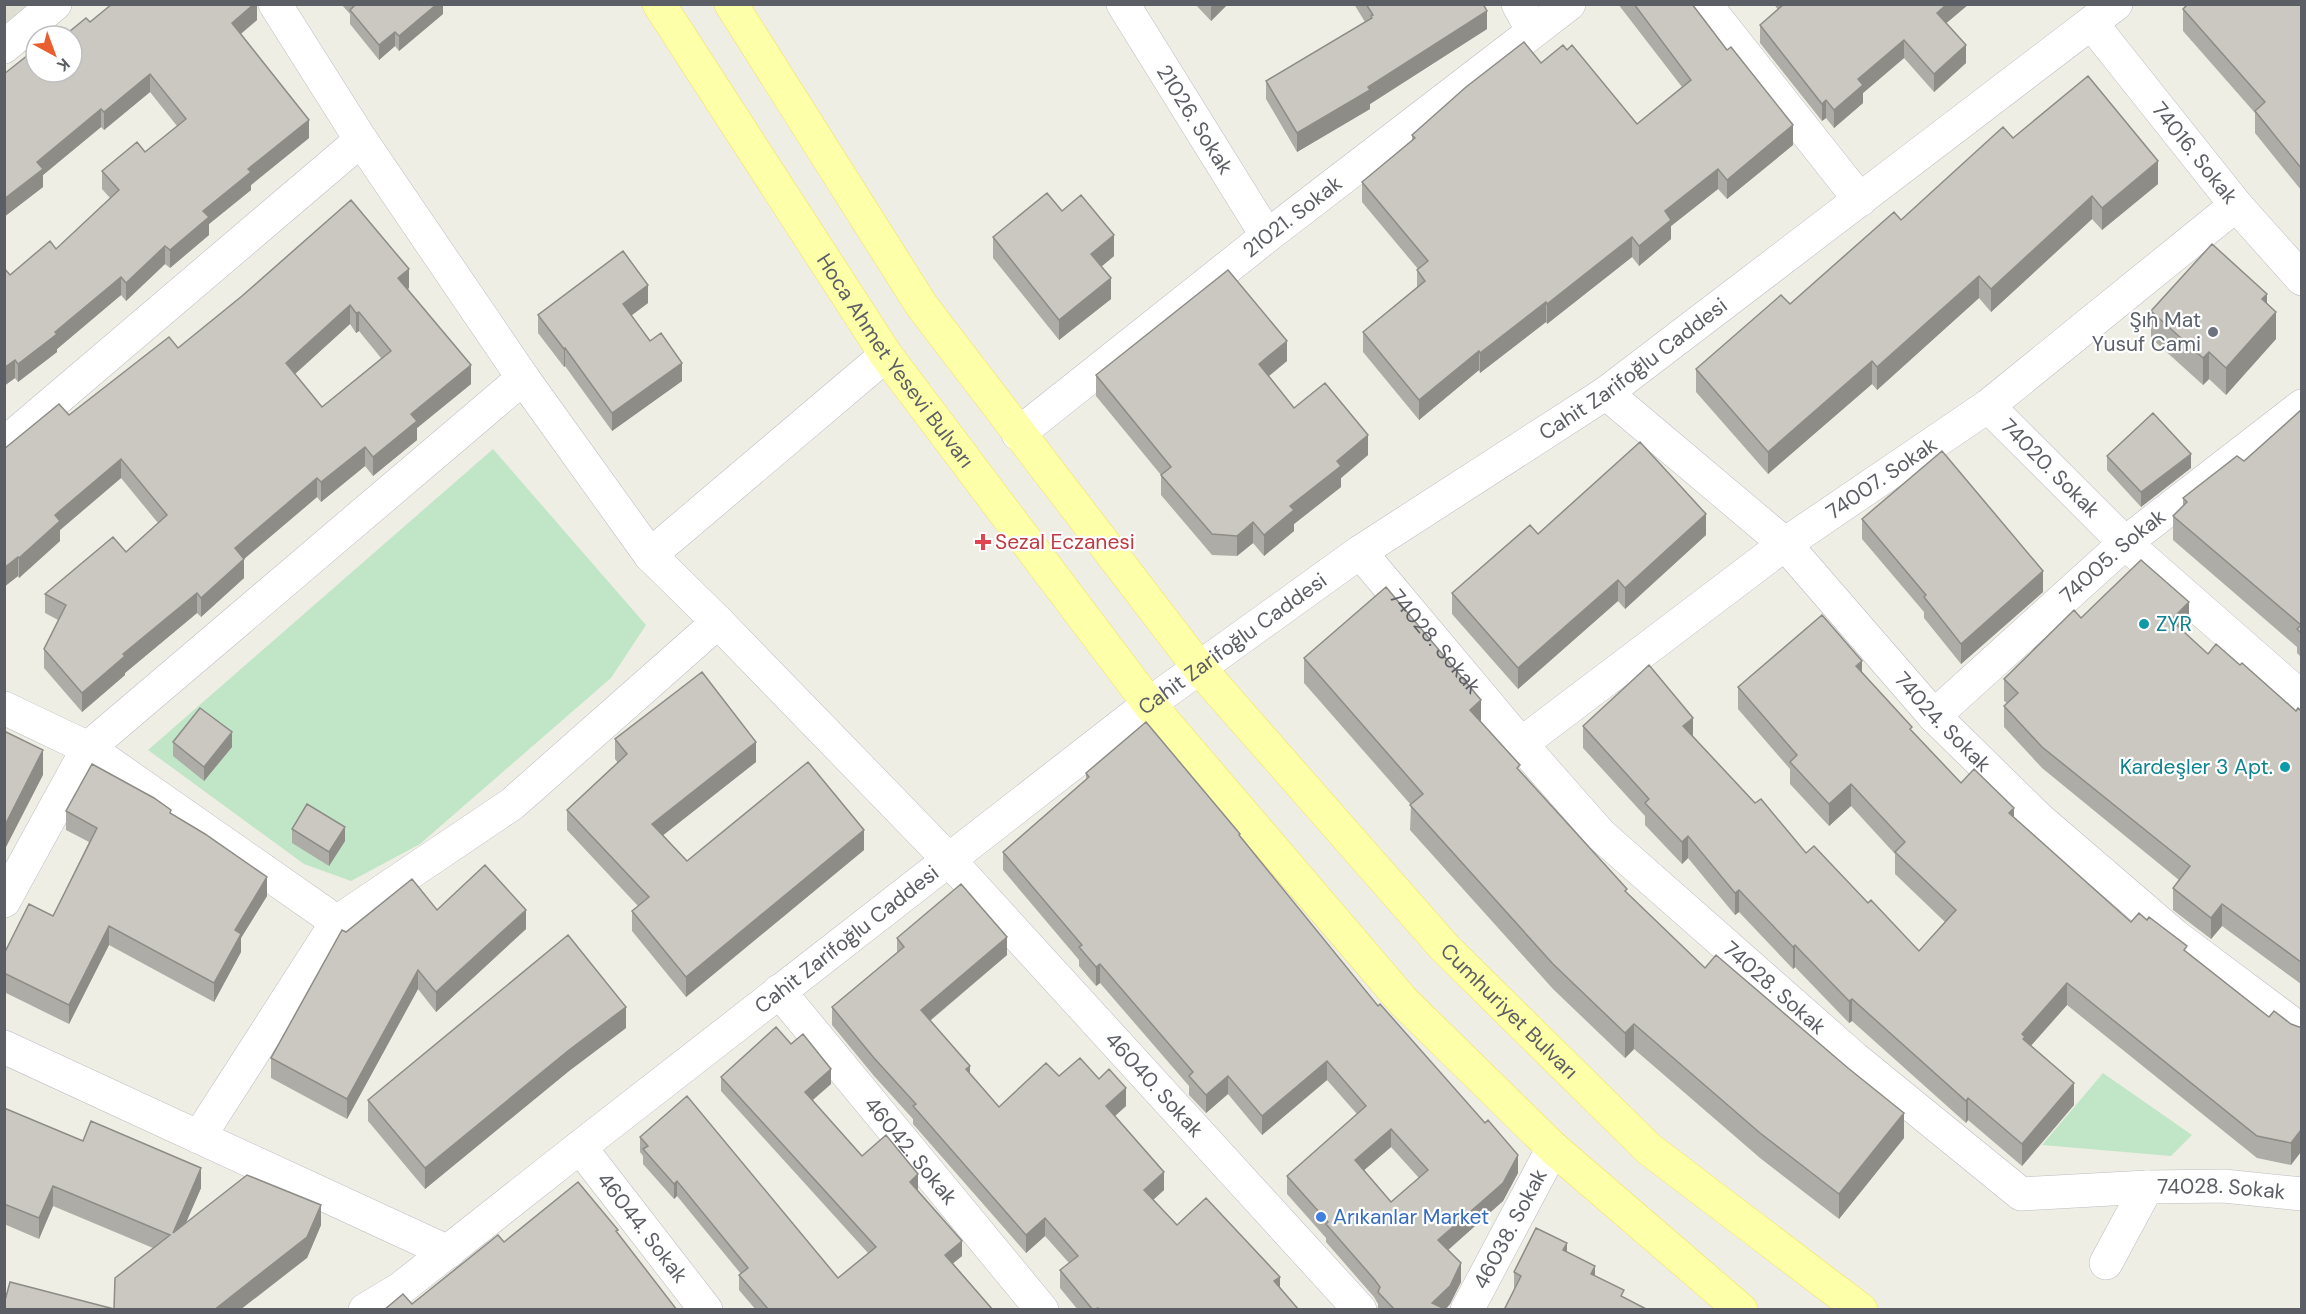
<svg xmlns="http://www.w3.org/2000/svg" width="2306" height="1314" font-family="'DM Sans',sans-serif">
<rect width="100%" height="100%" fill="#efeee4"/>
<path fill="#dfded2" d="M5 5H55L5 47Z"/>
<path fill="#c1e6c7" d="M493 449 646 625 611 678 420 844 351 881 304 864 148 750Z
M2103 1073 2192 1135 2171 1156 2042 1145Z"/>
<g fill="none" stroke-linecap="round" stroke-linejoin="round">
<defs>
<g id="minor">
<path id="s1" d="M275 4 361 140 523 378 650 555 718 622 949 860 1360 1310"/>
<path id="s2" d="M1123 4 1267 236"/>
<path d="M1518 4 1533 31"/>
<path d="M1705 4 1860 200"/>
<path id="s3" d="M2092 24 2236 205 2302 279"/>
<path d="M4 47 55 4"/>
<path id="s4" d="M1606 393 1785 544 1934 716 2039 819 2175 936 2302 1031"/>
<path id="s5" d="M1988 406 2125 543 2302 698"/>
<path id="s6" d="M1018 434 1267 236 1569 4"/>
<path d="M4 444 361 140"/>
<path id="s7" d="M1360 552 1521 744 1601 835 1854 1058 2021 1194 2147 1187 2224 1186 2302 1194"/>
<path d="M650 555 886 355"/>
<path d="M4 708 88 748 337 922"/>
<path id="s8" d="M1934 716 2125 543 2302 406"/>
<path id="s9" d="M1521 744 1785 544 1988 406 2236 205"/>
<path d="M4 901 88 748 523 378"/>
<path id="s10" d="M779 991 1042 1310"/>
<path d="M4 1047 448 1252"/>
<path d="M199 1137 337 922 512 804 718 622"/>
<path id="s11" d="M580 1147 706 1310"/>
<path d="M2106 1263 2147 1187"/>
<path id="s12" d="M365 1310 400 1289 580 1147 1149 704 1360 552 1606 393 2116 4"/>
<path id="s13" d="M1467 1310 1553 1148"/>
</g>
<g id="major">
<path id="s14" d="M659 4 886 355 1149 704 1403 1001 1553 1148 1741 1310"/>
<path id="s15" d="M731 4 922 306 1200 669 1445 948 1649 1149 1861 1310"/>
</g>
</defs>
<use href="#minor" stroke="#bcbdc3" stroke-width="34"/>
<use href="#major" stroke="#f1e25a" stroke-width="34"/>
<use href="#minor" stroke="#fff" stroke-width="33"/>
<use href="#major" stroke="#feffa9" stroke-width="33"/>
</g>
<path fill="#aeaca6" fill-rule="evenodd" d="M257 4V20L241 34 309 138 251 185V190L209 224V235L170 268 165 264 126 301 121 295 57 349V352L18 382 15 378 4 386V268L10 275 56 249 110 198 102 189V171L145 152 177 126 150 92 104 130 101 127 43 175V187L4 217V74L34 61 90 22Z
M341 4H443V14L399 51 395 46 379 60 350 24V14Z
M1195 4H1228L1211 21Z
M1354 4H1483L1487 29 1370 104V109L1297 152 1266 99V81L1365 22Z
M1618 4H1692L1793 145 1727 199 1718 189 1671 226V239L1639 266 1632 257 1547 324 1546 322 1480 373 1479 370 1419 420 1363 352V332L1417 287V270L1418 269 1362 202V182L1412 140V135L1541 63 1637 124 1682 87Z
M1774 4H1969L1946 23 1966 63 1934 92 1904 58 1863 93V103L1834 128 1826 118 1822 121 1760 43V25L1778 10Z
M2301 4V190L2255 133V113L2183 31V9Z
M2013 138 2158 184 2102 230 2092 219 1991 312 1979 298 1877 390 1872 384 1768 474 1696 392V369L1790 304 1901 220Z
M1062 211 1114 256 1101 267 1111 299 1059 340 993 258V237Z
M409 288 407 290 471 384 417 428V440L373 476 365 466 321 502 317 497 244 559V578L201 617 197 613 125 673V675L82 712 44 668V649L58 620 45 613V594L126 552 158 523 121 478 60 530V541L19 578 18 576 4 587V449L69 415 178 348ZM350 324 356 333 359 331 381 358 322 407 295 374Z
M648 303 631 315 650 341 682 381 612 431 565 366 564 367 538 333V315Z
M2267 304 2276 339 2226 395 2209 379 2203 385 2151 338V311Z
M1287 361 1269 376 1294 408 1368 455 1341 478V487L1294 524V531L1264 556 1253 543 1237 556 1212 555 1161 495V475L1096 396V375Z
M2301 410V657L2297 653V647L2173 540V516L2183 506V498L2244 461Z
M2107 456 2191 468 2141 507 2107 470Z
M1862 519 2043 592 1961 664 1924 618V612L1862 539Z
M1538 534 1706 535 1625 609 1618 601 1518 689 1452 614V593Z
M2081 618 2189 624 2182 631 2208 654 2240 665 2296 711H2301V984L2222 926 2211 939 2173 910V888L2179 880 2042 768 2004 727V706L2007 703 2004 701V679Z
M1304 658 1481 722 1520 771 1627 893 1705 968 1904 1138 1839 1219 1760 1158 1634 1049 1625 1058 1553 989 1410 830 1411 805 1304 683Z
M1862 672 1912 732 1961 783 2014 818 2131 922 2187 952 2269 1017 2291 1024V1165L2257 1158 2067 1005 2031 1046 2074 1105 2022 1166 1968 1120 1966 1123 1852 1021 1849 1023 1795 967 1793 969 1739 912 1735 915 1688 858 1682 864 1645 825V816L1583 748V726L1693 737 1755 803 1806 853 1868 903 1919 951 1945 922 1895 874V854L1851 806 1829 826 1790 784V769L1738 709V687Z
M615 739 756 762 663 835 687 861 864 850 686 997 632 931V911L638 906 567 830V810L618 763 615 759Z
M173 742 232 747 204 781 173 756Z
M1086 773 1240 837 1378 1006 1518 1173 1503 1201 1448 1250 1461 1282 1450 1304 1445 1310H1378V1304L1374 1297 1326 1242V1238L1287 1194V1176L1357 1114 1327 1080 1262 1135 1228 1094 1206 1113 1189 1095V1086L1100 983 1096 986 1079 966V960L1003 870V852L1086 779ZM1391 1147 1419 1178 1391 1202 1364 1170Z
M66 811 171 813 267 896 241 938V952L214 1002 109 945 69 1024 4 992V954L53 916 89 842 66 830Z
M292 829 345 841 329 866 292 843Z
M437 910 526 929 436 1012 418 989 347 1119 271 1078V1058Z
M897 938 1007 955 930 1021 970 1074 999 1107 1059 1076 1099 1079 1126 1106 1115 1116 1164 1190 1153 1200 1177 1225 1280 1287 1299 1310H1078L1060 1288V1270L1069 1263 1045 1236 1026 1253 913 1124V1119L874 1076 832 1025V1007L897 953Z
M626 1028 569 1071 425 1189 368 1121V1100Z
M791 1044 831 1084 812 1100 862 1156 918 1189 917 1190 962 1256 953 1263 993 1310H756L739 1290V1275L741 1274 677 1196 674 1199 643 1164V1156L640 1152V1137L838 1278 868 1253 721 1091V1077Z
M4 1108 83 1141 201 1188 186 1222 321 1225 307 1258 114 1309 153 1248 53 1206 39 1239 4 1224Z
M1567 1243 1514 1290V1272Z"/>
<path fill="#8d8c87" d="M254 4H257V20L232 41V23Z
M437 4H443V14L399 51V36Z
M1213 4H1228L1211 21V7Z
M1947 4H1969L1937 31V13Z
M1487 11V29L1370 104V109L1297 152V133Z
M395 32V46L379 60V45Z
M1904 40V58L1863 93V103L1834 128V110L1858 79Z
M1966 45V63L1934 92V74Z
M150 74V92L104 130V112Z
M1826 100V118L1822 121V104Z
M101 109V127L43 175V187L4 217V199L37 162Z
M309 120V138L251 185V190L209 224V235L170 268V250L203 211 248 169Z
M1793 125V145L1727 199V180Z
M2158 161V184L2102 230V208Z
M1718 169V189L1671 226V239L1639 266V246L1665 211Z
M2092 196V219L1991 312V289Z
M1114 235V256L1091 275V254Z
M1632 237V257L1547 324V304Z
M165 246V264L126 301V283Z
M409 269V288L398 297V278Z
M1979 276V298L1877 390V367Z
M121 277V295L57 349V352L18 382V364Z
M1111 278V299L1059 340V320Z
M648 285V303L623 322V304Z
M2267 294V321L2262 299Z
M1546 302V322L1480 373V353Z
M350 305V324L286 382V363Z
M359 312V331L356 333V313Z
M2276 312V339L2226 395V368Z
M1287 341V361L1259 384V364Z
M565 348V366L564 367V349Z
M1479 351V370L1419 420V400Z
M2209 352V379L2203 385V358Z
M15 360V378L4 386V368Z
M1872 361V384L1768 474V452Z
M682 363V381L612 431V413Z
M471 365V384L417 428V440L373 476V457L411 414Z
M1368 435V455L1341 478V487L1294 524V531L1264 556V535L1290 506 1337 461Z
M365 447V466L321 502V482Z
M2191 454V468L2141 507V492Z
M121 459V478L60 530V541L19 578V558L55 515Z
M317 478V497L244 559V578L201 617V598L235 548Z
M1706 514V535L1625 609V588Z
M1253 522V543L1237 556V536Z
M18 557V576L4 587V568Z
M2043 571V592L1961 664V644Z
M1618 580V601L1518 689V668Z
M197 593V613L125 673V675L82 712V693L123 654Z
M2189 602V624L2171 642V620Z
M1862 661V683L1856 666Z
M1481 700V725L1470 710Z
M1693 718V740L1683 726Z
M232 732V747L204 781V767Z
M756 742V762L652 844V824Z
M43 750V775L4 851V827Z
M1851 784V806L1829 826V804Z
M2014 808V830L2009 813Z
M345 827V841L329 866V852Z
M864 830V850L686 997V977Z
M1688 836V858L1682 864V842Z
M267 877V896L241 938V952L214 1002V983L235 930Z
M1739 890V912L1735 915V893Z
M2222 904V926L2211 939V918Z
M526 910V929L436 1012V992Z
M109 926V945L69 1024V1005Z
M1007 937V955L921 1028V1010Z
M1795 945V967L1793 969V947Z
M1100 964V983L1096 986V967Z
M418 970V989L347 1119V1099Z
M2067 983V1005L2025 1052 2022 1034Z
M1852 999V1021L1849 1023V1001Z
M626 1007V1028L569 1071 425 1189V1168L569 1050Z
M1634 1024V1049L1625 1058V1033Z
M1327 1061V1080L1262 1135V1116Z
M970 1066V1084L966 1069Z
M831 1069V1084L805 1107V1092Z
M1228 1076V1094L1206 1113V1095Z
M2074 1083V1105L2022 1166V1144Z
M1126 1088V1106L1106 1124V1106Z
M1968 1098V1120L1966 1123V1101Z
M1904 1113V1138L1839 1219V1194Z
M1391 1129V1147L1355 1178V1160Z
M2301 1130V1152L2291 1165V1143Z
M1518 1155V1173L1503 1201 1438 1259V1240Z
M201 1168V1188L173 1253V1233Z
M1164 1172V1190L1144 1208V1190Z
M918 1174V1189L910 1197V1182Z
M677 1181V1196L674 1199V1184Z
M53 1186V1206L39 1239V1218Z
M321 1205V1225L307 1258 240 1310H214Z
M1045 1218V1236L1026 1253V1235Z
M962 1241V1256L945 1270V1255Z
M1567 1243V1262L1563 1250Z
M1461 1263V1282L1450 1304 1445 1310H1432V1303Z
M1595 1266V1285L1591 1274Z
M1280 1277V1295L1274 1281Z"/>
<path fill="#cac8c1" stroke="#8d8c87" stroke-width="1.5" fill-rule="evenodd" d="M112 4H254L232 23 309 120 248 169 251 172 203 211 209 217 170 250 165 246 126 283 121 277 55 332 57 334 18 364 15 360 4 368V268L10 275 50 241 56 249 119 190 102 171 137 142 145 152 186 119 150 74 104 112 101 109 37 162 43 169 4 199V105L5 104 4 103V74L28 55 34 61 36 59V72H72V36H64L86 18 90 22Z
M353 4H437L399 36 395 32 379 45 350 10 354 6Z
M1366 4H1483L1487 11 1368 87 1370 90 1297 133 1266 81 1372 18 1371 16 1373 15Z
M1634 4H1692L1727 50 1731 47 1793 125 1727 180 1718 169 1665 211 1671 220 1639 246 1632 237 1547 304 1546 302 1480 353 1479 351 1419 400 1363 332 1425 281 1417 270 1428 261 1362 182 1415 138 1412 135 1466 87 1524 42 1541 63 1563 45 1567 50 1572 45 1637 124 1691 80Z
M1784 4H1947L1937 13 1966 45 1934 74 1904 40 1858 79 1863 85 1834 110 1826 100 1822 104 1760 25Z
M2188 4H2301V168L2255 111 2265 102 2183 9Z
M2088 76 2158 161 2102 208 2092 196 1991 289 1979 276 1877 367 1872 361 1768 452 1696 369 1781 295 1790 304 1894 212 1901 220 2003 127 2013 138Z
M1047 193 1062 211 1081 195 1114 235 1091 254 1111 278 1059 320 993 237Z
M351 200 409 269 398 278 471 365 411 414 417 421 373 457 365 447 321 482 317 478 235 548 244 559 201 598 197 593 123 654 125 656 82 693 44 649 66 605 45 594 113 537 126 552 167 515 121 459 55 515 60 521 19 558 18 557 4 568V449L59 404 69 415 169 337 178 348 242 296ZM350 305 356 313 359 312 391 351 322 407 286 363Z
M2212 244 2267 294 2262 299 2276 312 2226 368 2209 352 2203 358 2151 311Z
M623 251 648 285 623 304 650 341 661 333 682 363 612 413 565 348 564 349 538 315Z
M1228 270 1287 341 1259 364 1294 408 1325 383 1368 435 1337 461 1341 466 1290 506 1294 510 1264 535 1253 522 1237 536 1212 534 1161 475 1171 467 1096 375Z
M2301 410V633L2297 629 2301 625 2173 516 2187 502 2183 498 2237 456 2244 461Z
M2153 413 2191 454 2141 492 2107 456Z
M1640 442 1706 514 1625 588 1618 580 1518 668 1452 593 1530 525 1538 534Z
M1942 451 2043 571 1961 644 1924 597 1926 595 1862 519Z
M2141 560 2189 602 2171 620 2208 654 2216 644 2240 665 2242 663 2296 711 2298 708 2301 711V962L2222 904 2211 918 2173 888 2190 866 2042 747 2004 706 2018 693 2004 679 2074 610 2081 618Z
M1386 587 1481 700 1470 710 1520 765 1517 768 1627 889 1625 891 1705 968 1716 955 1848 1068 1904 1113 1839 1194 1760 1133 1634 1024 1625 1033 1553 964 1410 805 1423 794 1304 658Z
M1822 615 1862 661 1856 666 1912 727 1910 729 1961 783 1974 769 2014 808 2009 813 2131 922 2139 913 2147 920 2149 917 2187 946 2184 950 2269 1017 2274 1011 2291 1024 2299 1027H2301V1130L2291 1143 2257 1136 2067 983 2022 1034 2025 1037 2023 1039 2074 1083 2022 1144 1968 1098 1966 1101 1852 999 1849 1001 1795 945 1793 947 1739 890 1735 893 1688 836 1682 842 1645 803 1649 799 1583 726 1649 665 1693 718 1683 726 1755 803 1761 799 1806 853 1814 846 1868 903 1871 900 1919 951 1956 910 1895 852 1905 842 1851 784 1829 804 1790 762 1797 755 1738 687Z
M702 672 756 742 652 824 687 861 808 762 864 830 686 977 632 911 649 897 567 810 627 754 615 739Z
M200 708 232 732 204 767 173 742Z
M1146 722 1240 834 1239 835 1378 1006 1380 1004 1485 1123 1488 1120 1518 1155 1503 1183 1438 1240 1461 1263 1450 1286 1432 1303 1445 1309 1444 1310H1395L1378 1292 1380 1287 1374 1279 1326 1224 1328 1222 1287 1176 1366 1106 1327 1061 1262 1116 1228 1076 1206 1095 1189 1076 1193 1072 1100 964 1096 967 1079 947 1082 945 1003 852 1089 777 1086 773ZM1391 1129 1428 1170 1391 1202 1355 1160Z
M4 731 43 750 4 827Z
M92 764 154 798 171 810 170 813 205 834 267 877 235 930 241 934 214 983 109 926 69 1005 4 973V954L29 904 53 916 97 828 66 811Z
M307 804 345 827 329 852 292 829Z
M485 865 526 910 436 992 418 970 347 1099 271 1058 342 930 346 932 412 879 437 910Z
M961 884 1007 937 921 1010 970 1066 966 1069 999 1107 1046 1063 1059 1076 1080 1058 1099 1079 1109 1069 1126 1088 1106 1106 1164 1172 1144 1190 1177 1225 1206 1198 1280 1277 1274 1281 1299 1310H1099L1098 1308 1093 1310 1060 1270 1078 1256 1045 1218 1026 1235 913 1106 916 1104 874 1058 832 1007 904 947 897 938Z
M568 935 626 1007 569 1050 425 1168 368 1100Z
M776 1027 791 1044 803 1034 831 1069 805 1092 862 1156 886 1135 918 1174 910 1182 962 1241 945 1255 993 1310H769L739 1275 748 1268 677 1181 674 1184 643 1149 648 1146 640 1137 687 1096 838 1278 876 1247 721 1077Z
M4 1108 83 1141 91 1121 201 1168 173 1233 247 1175 321 1205 307 1237 214 1310H4V1304L10 1282 114 1309 115 1278 170 1235 53 1186 39 1218 4 1204Z
M578 1182 618 1230 616 1231 677 1310H384L403 1294 412 1304 498 1235 504 1242Z
M1536 1228 1567 1243 1563 1250 1595 1266 1591 1274 1624 1290 1621 1296 1648 1310H1504L1521 1276 1514 1272Z"/>
<circle fill="#6b7280" stroke="#fff" stroke-width="2" cx="2213" cy="332" r="6"/>
<path fill="#e0444e" stroke="#fff" stroke-width="2" d="M980 533h6v6h6v6h-6v6h-6v-6h-6v-6h6z"/>
<g fill="#0f9aa8" stroke="#fff" stroke-width="2">
<circle cx="2144" cy="624" r="6"/>
<circle cx="2285" cy="767" r="6"/>
</g>
<circle fill="#3f7fe0" stroke="#fff" stroke-width="2" cx="1321" cy="1217" r="6"/>
<g text-anchor="middle" stroke-width="4.5" stroke-linejoin="round" paint-order="stroke">
<g font-size="21" fill="#5c5e65" stroke="#fff">
<text dy="7" stroke="none"><textPath href="#s2" startOffset="136">21026. Sokak</textPath></text>
<text dy="7" stroke="none"><textPath href="#s3" startOffset="165">74016. Sokak</textPath></text>
<text dy="7" stroke="none"><textPath href="#s6" startOffset="350">21021. Sokak</textPath></text>
<text dy="7" stroke="none"><textPath href="#s14" startOffset="428">Hoca Ahmet Yesevi Bulvarı</textPath></text>
<text dy="7" stroke="none"><textPath href="#s12" startOffset="1580">Cahit Zarifoğlu Caddesi</textPath></text>
<text dy="7" stroke="none"><textPath href="#s5" startOffset="88">74020. Sokak</textPath></text>
<text dy="7" stroke="none"><textPath href="#s9" startOffset="448">74007. Sokak</textPath></text>
<text dy="7" stroke="none"><textPath href="#s8" startOffset="240">74005. Sokak</textPath></text>
<text dy="7" stroke="none"><textPath href="#s7" startOffset="117">74028. Sokak</textPath></text>
<text dy="7" stroke="none"><textPath href="#s12" startOffset="1094">Cahit Zarifoğlu Caddesi</textPath></text>
<text dy="7" stroke="none"><textPath href="#s4" startOffset="472">74024. Sokak</textPath></text>
<text dy="7" stroke="none"><textPath href="#s12" startOffset="608">Cahit Zarifoğlu Caddesi</textPath></text>
<text dy="7" stroke="none"><textPath href="#s7" startOffset="603">74028. Sokak</textPath></text>
<text dy="7" stroke="none"><textPath href="#s15" startOffset="1276">Cumhuriyet Bulvarı</textPath></text>
<text dy="7" stroke="none"><textPath href="#s1" startOffset="1398">46040. Sokak</textPath></text>
<text dy="7" stroke="none"><textPath href="#s10" startOffset="207">46042. Sokak</textPath></text>
<text dy="7" stroke="none"><textPath href="#s7" startOffset="1125">74028. Sokak</textPath></text>
<text dy="7" stroke="none"><textPath href="#s11" startOffset="102">46044. Sokak</textPath></text>
<text dy="7" stroke="none"><textPath href="#s13" startOffset="92">46038. Sokak</textPath></text>
</g>
<g font-size="21" fill="#5b616d" stroke="#fff" text-anchor="end">
<text x="2201" y="327">Şıh Mat<tspan x="2201" dy="24">Yusuf Cami</tspan></text>
</g>
<g font-size="21" fill="#be3a42" stroke="#fff" text-anchor="start">
<text x="995" y="549">Sezal Eczanesi</text>
</g>
<g font-size="21" fill="#0d838f" stroke="#fff" text-anchor="start">
<text x="2156" y="631">ZYR</text>
<text x="2273" y="774" text-anchor="end">Kardeşler 3 Apt.</text>
</g>
<g font-size="21" fill="#366cbe" stroke="#fff" text-anchor="start">
<text x="1333" y="1224">Arıkanlar Market</text>
</g>
</g>
<rect width="2306" height="1314" fill="none" stroke="#5c5e65" stroke-width="12"/>
<g transform="translate(54 54) rotate(139)"><circle r="28" fill="#ffffff" stroke="#bebfc1" stroke-width="1.5"/>
<path d="M0-4.5L10 22L0 15L-10 22Z" fill="#e95f30"/>
<text y="-9" font-size="16" font-weight="bold" text-anchor="middle" fill="#5c5e65">K</text>
</g>
</svg>
